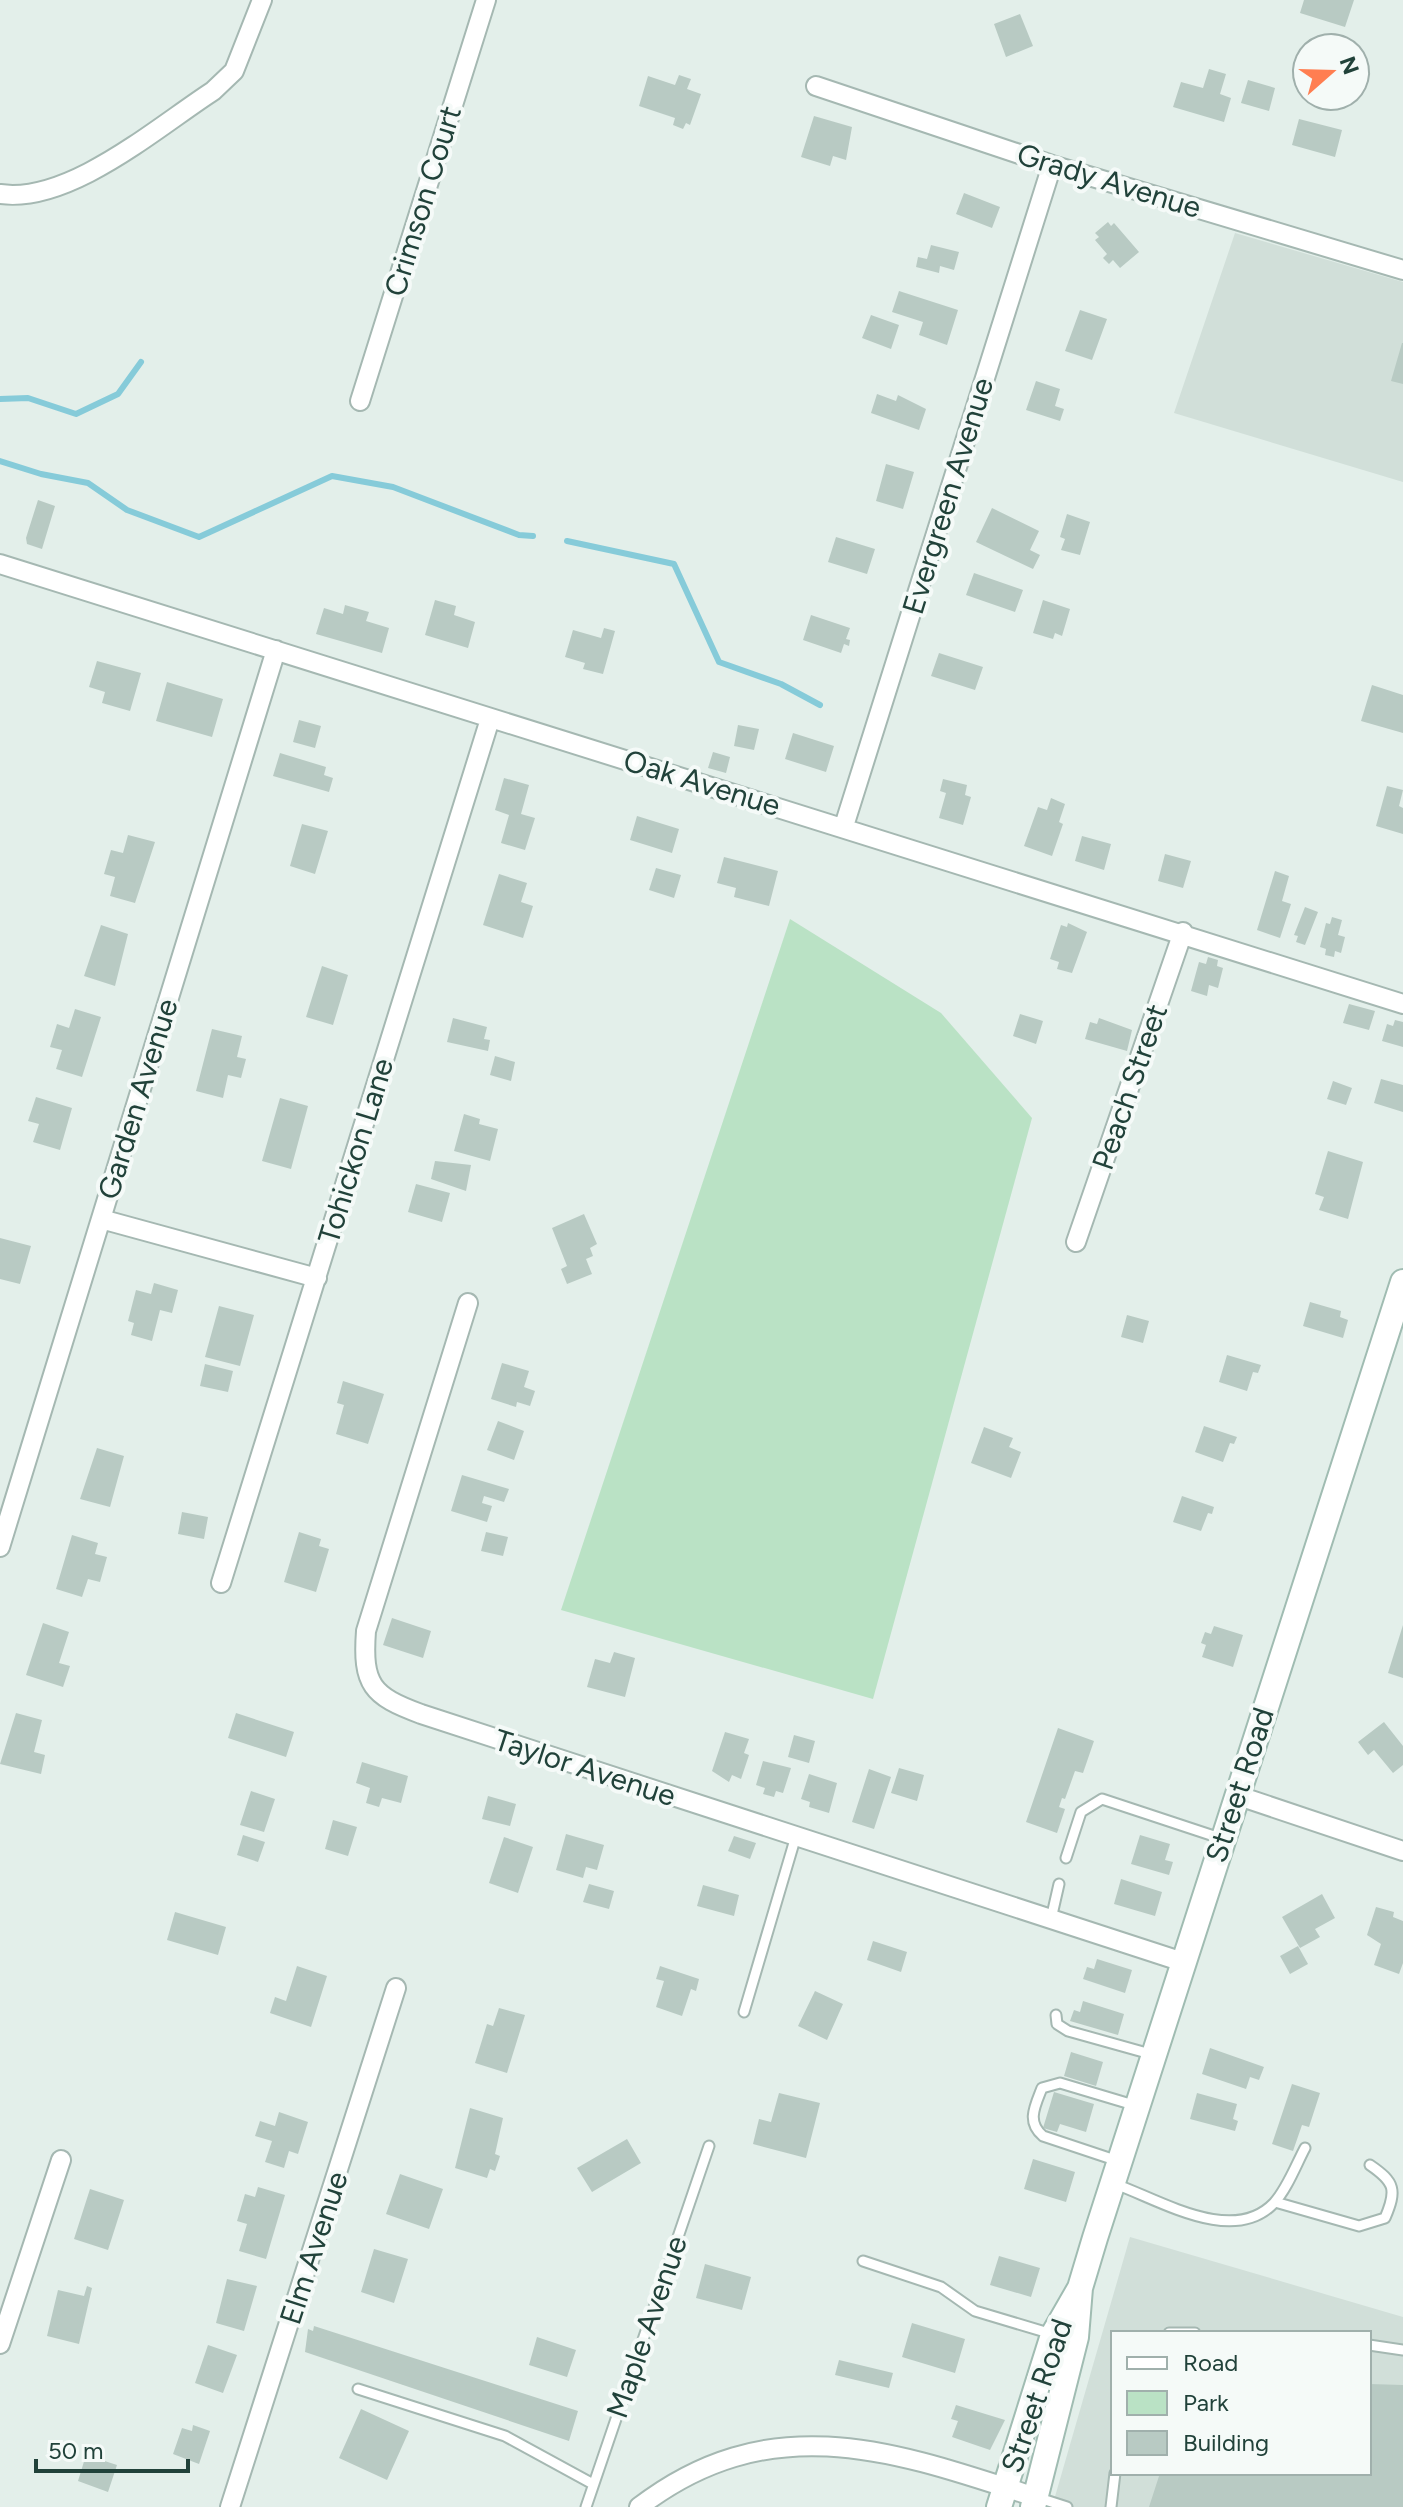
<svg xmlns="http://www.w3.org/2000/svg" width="1403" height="2507" font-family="Figtree,sans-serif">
<rect width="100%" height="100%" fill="#e3efea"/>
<path fill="#d1dfd9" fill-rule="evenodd" d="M1235 233 1403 282V482L1174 413Z
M1130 2237 1403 2317V2507H1052ZM1113 2333H1369V2473H1113Z"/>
<path fill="#bae2c5" d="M790 919 941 1013 1032 1118 873 1699 561 1610Z"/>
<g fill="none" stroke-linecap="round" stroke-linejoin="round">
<path stroke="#86cbd9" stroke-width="6" d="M0 399 28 398 76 414 118 394 141 362
M0 461 41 474 88 483 127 510 199 537 332 476 393 487 519 535 533 536
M567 541 674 564 719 662 781 684 820 705"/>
</g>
<path fill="#b8cac3" d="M1304 0H1354L1345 27 1300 13Z
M1020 14 1033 46 1006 57 994 24Z
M1209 69 1226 74 1220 94 1231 98 1224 122 1173 107 1181 82 1203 88Z
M679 75 691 79 687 89 701 94 690 125 686 123 683 129 673 125 675 118 639 106 648 76 675 85Z
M1248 80 1275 88 1269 111 1241 103Z
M814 116 852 127 846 160 833 156 830 166 801 157Z
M1299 119 1342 130 1335 157 1292 145Z
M964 193 1000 207 992 228 956 214Z
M1108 222 1111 226 1114 223 1139 252 1120 268 1113 260 1109 264 1103 258 1107 254 1095 240 1099 237 1095 233Z
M931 245 959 252 954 270 940 266 939 273 916 267 918 257 927 259Z
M899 291 958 310 947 345 919 335 923 322 892 312Z
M1080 310 1107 319 1092 360 1065 351Z
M871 315 899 325 891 349 862 338Z
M1402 343H1403V384L1391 381Z
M1036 381 1060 389 1055 406 1064 409 1060 421 1026 410Z
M877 394 896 401 898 395 926 409 919 430 871 413Z
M886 464 914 472 903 509 876 501Z
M38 500 55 506 42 549 27 544 26 538Z
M992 508 1039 531 1030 550 1040 555 1033 569 976 542Z
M1067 514 1090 522 1080 555 1061 550 1065 539 1060 537Z
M836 537 875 549 867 574 828 562Z
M974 573 1023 590 1015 612 966 595Z
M435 600 456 606 454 615 475 622 468 648 425 635Z
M1043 600 1070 609 1062 636 1055 633 1053 639 1033 633Z
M345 605 369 612 366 621 389 628 382 653 316 634 324 608 343 614Z
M811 615 850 628 846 639 850 640 849 646 844 644 841 653 803 640Z
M604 628 615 631 603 674 583 669 585 663 565 657 573 630 601 638Z
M939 653 983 667 975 690 931 676Z
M97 661 141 673 130 711 102 703 105 692 89 687Z
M167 682 223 699 212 737 156 721Z
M1372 685 1403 695V733L1361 721Z
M299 720 321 726 315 748 293 742Z
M738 725 759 729 754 750 734 746Z
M793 733 834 746 826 772 785 759Z
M713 752 730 757 726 773 708 768Z
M280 753 326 767 324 775 333 778 329 792 273 776Z
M504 778 529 785 521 814 535 818 525 850 501 843 509 815 495 810Z
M943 779 967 785 965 795 971 797 963 825 939 818 946 793 940 791Z
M1387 786 1403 790 1399 806 1403 808V834L1376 826Z
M1051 798 1065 804 1059 822 1063 824 1052 856 1024 846 1038 807 1047 810Z
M637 816 679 829 672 853 630 840Z
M302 824 328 831 315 874 290 866Z
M128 835 155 842 135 903 110 896 115 877 104 874 111 850 123 853Z
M1082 836 1111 844 1104 870 1075 861Z
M1165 854 1191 861 1183 888 1158 881Z
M724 857 778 871 769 906 734 897 736 888 717 883Z
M656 868 681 875 674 898 649 890Z
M1275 871 1289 876 1282 901 1291 904 1280 938 1257 930Z
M499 874 527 883 521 902 533 906 523 938 483 925Z
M1305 907 1318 912 1305 945 1296 942 1298 936 1294 935Z
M1332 917 1342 920 1338 935 1345 937 1341 953 1335 951 1334 957 1325 955 1326 949 1320 947 1326 923 1330 924Z
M1068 923 1087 932 1072 973 1057 969 1059 962 1050 959 1061 925 1067 927Z
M101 925 128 934 115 986 84 976Z
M1208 957 1218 960 1217 966 1223 968 1218 988 1209 985 1207 996 1191 991 1199 962 1206 964Z
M322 966 348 975 333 1025 306 1017Z
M1349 1004 1375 1011 1369 1030 1343 1023Z
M75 1009 101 1017 82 1077 56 1069 62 1050 50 1047 57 1024 69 1028Z
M1020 1014 1043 1021 1036 1044 1013 1036Z
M453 1018 487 1027 484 1039 490 1040 488 1051 447 1042Z
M1099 1018 1132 1030 1127 1051 1085 1039 1090 1022 1097 1024Z
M1395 1020 1403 1022V1047L1382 1041 1387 1024 1393 1026Z
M212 1029 242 1036 237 1057 246 1059 241 1078 228 1075 223 1098 196 1091Z
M495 1056 515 1062 511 1081 490 1075Z
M1381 1079 1403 1085V1112L1374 1103Z
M1333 1081 1352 1088 1346 1105 1327 1099Z
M36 1097 72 1108 60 1150 33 1142 39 1124 28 1121Z
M280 1098 308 1106 291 1169 262 1161Z
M464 1114 480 1119 479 1124 498 1129 490 1161 454 1151Z
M1328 1151 1363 1162 1348 1219 1319 1210 1324 1197 1315 1194Z
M435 1161 471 1165 466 1191 431 1179Z
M416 1184 450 1193 442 1222 408 1212Z
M584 1214 597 1244 590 1248 593 1256 586 1259 592 1274 567 1284 561 1269 567 1266 552 1228Z
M0 1238 31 1246 20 1284 0 1279Z
M154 1283 178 1290 172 1313 160 1310 152 1341 131 1335 134 1323 128 1321 136 1290 151 1294Z
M1310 1302 1341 1311 1340 1317 1348 1320 1343 1338 1303 1326Z
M219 1306 254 1315 240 1366 205 1357Z
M1127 1315 1149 1321 1143 1343 1121 1337Z
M1227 1355 1261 1365 1258 1373 1253 1372 1247 1391 1219 1382Z
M502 1363 529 1371 524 1387 535 1391 530 1406 517 1402 516 1407 491 1399Z
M205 1364 233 1371 228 1392 200 1386Z
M343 1381 384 1394 368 1444 336 1434 344 1405 337 1403Z
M498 1421 524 1431 514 1460 487 1450Z
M1204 1426 1237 1437 1234 1444 1230 1443 1223 1462 1195 1452Z
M984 1427 1013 1438 1009 1447 1021 1452 1011 1478 971 1463Z
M97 1448 124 1456 110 1507 80 1499Z
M462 1475 509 1489 504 1502 484 1496 482 1503 492 1506 487 1522 451 1511Z
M1182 1496 1214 1507 1212 1514 1208 1513 1201 1531 1173 1522Z
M182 1512 208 1517 204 1539 178 1534Z
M299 1532 321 1539 319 1546 329 1549 316 1592 284 1582Z
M486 1532 508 1537 503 1556 481 1551Z
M72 1535 98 1543 95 1554 107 1557 100 1582 88 1579 82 1597 56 1589Z
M392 1618 431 1631 423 1658 383 1645Z
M43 1623 69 1632 59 1663 70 1666 63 1687 26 1675Z
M1403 1625V1678L1388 1673Z
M1214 1626 1243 1635 1233 1667 1202 1657 1206 1645 1201 1643 1205 1632 1211 1634Z
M614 1652 635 1658 625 1697 587 1687 595 1659 610 1663Z
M16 1713 42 1720 34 1752 45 1755 41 1774 0 1764Z
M236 1713 294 1732 286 1757 228 1738Z
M1384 1722 1403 1746V1765L1393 1773 1374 1750 1368 1755 1358 1742Z
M1058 1728 1094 1741 1083 1773 1075 1771 1065 1799 1062 1798 1059 1807 1065 1809 1057 1833 1026 1822Z
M725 1732 749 1739 744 1753 749 1755 741 1779 732 1775 729 1782 712 1771Z
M794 1735 815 1741 809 1763 788 1757Z
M763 1761 791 1768 783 1793 776 1791 774 1797 763 1794 765 1788 756 1785Z
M362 1762 408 1776 401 1803 382 1798 379 1807 366 1803 370 1788 356 1783Z
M899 1768 924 1775 917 1801 891 1793Z
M869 1769 891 1777 874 1829 852 1822Z
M809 1774 837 1783 829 1813 809 1807 810 1802 801 1799Z
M251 1791 275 1799 264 1832 240 1825Z
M488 1796 516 1804 510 1826 482 1819Z
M333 1820 357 1827 348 1856 325 1849Z
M566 1834 604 1845 597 1870 586 1867 583 1878 556 1870Z
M243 1835 265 1842 258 1862 237 1855Z
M1140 1835 1170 1844 1165 1860 1173 1862 1169 1875 1131 1864Z
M734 1836 756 1843 750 1859 728 1851Z
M504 1837 533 1847 518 1893 489 1883Z
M1121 1879 1162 1892 1155 1916 1114 1904Z
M589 1884 614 1891 609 1909 583 1902Z
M703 1885 739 1895 734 1916 697 1906Z
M1322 1894 1335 1918 1315 1929 1320 1937 1300 1948 1282 1917Z
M1376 1907 1394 1912 1393 1917 1403 1921V1963L1399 1974 1374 1965 1381 1944 1367 1935Z
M175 1912 226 1927 218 1955 167 1940Z
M873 1941 907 1952 901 1972 867 1960Z
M1298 1946 1308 1964 1290 1974 1280 1956Z
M1097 1959 1132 1970 1125 1993 1083 1979 1087 1967 1094 1969Z
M297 1966 327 1976 311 2027 270 2013 275 1997 286 2001Z
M660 1966 699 1979 696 1991 691 1989 682 2016 656 2007 664 1981 656 1979Z
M815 1991 843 2004 827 2040 798 2026Z
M1083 2001 1124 2014 1118 2035 1070 2021 1074 2010 1080 2012Z
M499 2008 525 2015 507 2073 475 2063 487 2024 493 2026Z
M1210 2048 1264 2067 1259 2080 1250 2077 1246 2089 1202 2074Z
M1071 2052 1103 2062 1096 2086 1064 2076Z
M1292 2084 1320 2093 1309 2127 1302 2125 1293 2151 1272 2144Z
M1054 2092 1094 2104 1086 2132 1060 2124 1057 2132 1043 2128Z
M779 2093 820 2103 806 2158 753 2144 759 2119 771 2122Z
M1197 2093 1237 2104 1233 2119 1238 2121 1235 2131 1190 2119Z
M470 2108 503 2118 495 2154 500 2156 495 2171 490 2169 487 2178 455 2168Z
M279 2112 308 2122 298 2154 289 2151 284 2168 265 2162 272 2141 255 2136 260 2121 275 2126Z
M627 2139 641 2163 592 2192 577 2168Z
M1033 2159 1075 2172 1066 2202 1024 2189Z
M400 2174 443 2189 429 2229 386 2214Z
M258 2187 285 2195 266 2259 239 2251 247 2224 237 2221 245 2194 255 2197Z
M90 2189 124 2200 108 2250 74 2239Z
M374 2249 408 2259 394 2303 361 2292Z
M999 2256 1040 2268 1031 2297 990 2285Z
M705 2264 751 2277 742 2310 696 2298Z
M227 2279 257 2286 244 2331 216 2323Z
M87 2286 92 2288 79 2344 47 2336 58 2290 84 2296Z
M912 2323 965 2339 955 2373 902 2357Z
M314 2326 578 2411 569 2441 305 2352 308 2329 313 2331Z
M537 2337 576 2350 567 2377 529 2365Z
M208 2345 237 2355 223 2393 195 2383Z
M839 2360 893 2373 889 2388 835 2375Z
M1369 2384 1403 2385V2507H1149L1160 2473H1369Z
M956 2405 1005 2420 990 2450 952 2437 958 2421 951 2419Z
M361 2409 409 2431 387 2480 339 2458Z
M193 2425 210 2431 199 2464 173 2454 182 2428 192 2431Z
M86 2455 117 2465 108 2492 78 2481Z"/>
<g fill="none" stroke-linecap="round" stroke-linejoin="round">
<defs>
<path id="lane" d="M1066 1858 1081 1812 1102 1799 1223 1839
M1051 1919 1059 1884
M744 2012 796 1836
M1056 2015 1057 2024 1068 2031 1154 2055
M1118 2161 1043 2136C1026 2122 1035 2106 1042 2088L1060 2083 1137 2106
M1115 2184C1160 2200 1233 2246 1274 2203 1287 2189 1296 2165 1305 2148
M1275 2202 1359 2226 1385 2218C1397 2190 1395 2182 1370 2165
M863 2261 941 2287 975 2311 1052 2334
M1169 2333H1195
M1369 2345 1403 2350
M358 2389 505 2436 593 2484
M1036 2497 1067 2507
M586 2507 709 2146
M1111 2507 1115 2473"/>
<path id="street" d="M816 86 1052 165 1403 270
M0 194C69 204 156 128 213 91L234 71 262 0
M360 401 486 0
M0 564 1403 1004
M844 826 1052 165
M101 1219 317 1278
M1076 1242 1183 932
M468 1303 366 1631C362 1685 372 1696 421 1714L1183 1962
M0 1547 276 650
M221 1583 490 719
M1236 1795 1403 1851
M0 2344 61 2160
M230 2507 396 1988
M639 2507C771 2406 894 2451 1035 2497"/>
<path id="secondary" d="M999 2507 1053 2335 1080 2288
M1033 2507 1076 2337 1080 2288 1095 2238 1403 1282"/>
</defs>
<use href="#lane" stroke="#a5b8b2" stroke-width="13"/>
<use href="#street" stroke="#a5b8b2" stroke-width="22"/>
<use href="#secondary" stroke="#a0bcb2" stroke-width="28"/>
<use href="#lane" stroke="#fff" stroke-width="9"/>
<use href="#street" stroke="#fff" stroke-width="18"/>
<use href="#secondary" stroke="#fff" stroke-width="24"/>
</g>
<g text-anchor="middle" stroke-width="8" stroke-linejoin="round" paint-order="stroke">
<g font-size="30" fill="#21423a" stroke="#f5faf8">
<text transform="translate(1109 181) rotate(17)" y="10">Grady Avenue</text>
<text transform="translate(423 201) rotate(-73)" y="10">Crimson Court</text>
<text transform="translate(948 496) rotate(-73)" y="10">Evergreen Avenue</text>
<text transform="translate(702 783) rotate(17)" y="10">Oak Avenue</text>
<text transform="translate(1130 1087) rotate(-71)" y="10">Peach Street</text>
<text transform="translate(138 1099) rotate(-73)" y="10">Garden Avenue</text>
<text transform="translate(356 1151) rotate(-73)" y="10">Tohickon Lane</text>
<text transform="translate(585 1768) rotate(18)" y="10">Taylor Avenue</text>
<text transform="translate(1240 1785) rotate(-72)" y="10">Street Road</text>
<text transform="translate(314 2248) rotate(-72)" y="10">Elm Avenue</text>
<text transform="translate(647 2327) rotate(-71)" y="10">Maple Avenue</text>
<text transform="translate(1037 2396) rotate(-71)" y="10">Street Road</text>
</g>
</g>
<rect x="1111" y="2331" width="260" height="144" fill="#f5faf8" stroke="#a0b0ac" stroke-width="2"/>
<rect x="1127" y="2357" width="40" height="12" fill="#ffffff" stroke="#a0b0ac" stroke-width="2"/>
<text x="1183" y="2371" font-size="24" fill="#21423a">Road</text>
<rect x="1127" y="2391" width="40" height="24" fill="#bae2c5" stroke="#a0b0ac" stroke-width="2"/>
<text x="1183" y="2411" font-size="24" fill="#21423a">Park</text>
<rect x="1127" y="2431" width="40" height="24" fill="#b8cac3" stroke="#a0b0ac" stroke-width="2"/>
<text x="1183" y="2451" font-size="24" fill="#21423a">Building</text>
<g transform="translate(1331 72) rotate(70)"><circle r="38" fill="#f5faf8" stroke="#a0b0ac" stroke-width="2"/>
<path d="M0-6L14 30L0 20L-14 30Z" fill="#ff7e51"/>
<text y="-12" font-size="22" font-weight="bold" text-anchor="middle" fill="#21423a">N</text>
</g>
<path d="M36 2459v12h152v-12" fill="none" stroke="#21423a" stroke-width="4"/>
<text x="48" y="2459" font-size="24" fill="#21423a" stroke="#f5faf8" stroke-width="6" paint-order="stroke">50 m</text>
</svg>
